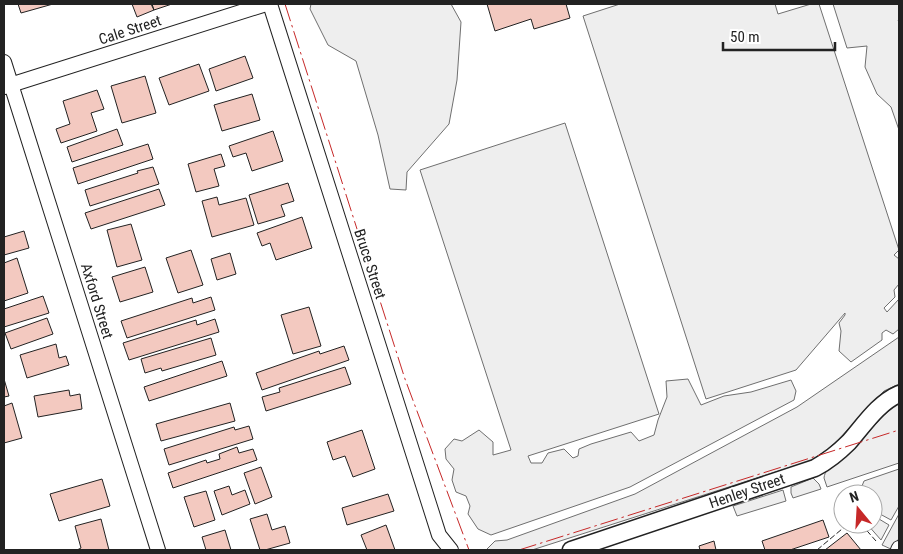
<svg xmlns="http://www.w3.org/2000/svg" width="903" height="554" font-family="'Roboto Condensed',sans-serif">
<rect width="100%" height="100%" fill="#fff"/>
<path fill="#eee" stroke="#6f6f6f" d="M311 4H451L461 22 457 80 449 124 407 172 406 190 390 189 378 135 356 61 328 45 310 9Z
M620 4H775L778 14 811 4H819L899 250 894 255 899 259V284L894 290 895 297 884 308 887 312 899 299V329L893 334 886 330 882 333V340L851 362 839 351 841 331 839 323 845 315V313L796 370 706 399 583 16Z
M833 4H899V19L898 20 899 22V130L891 107 877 94 865 67 867 46 847 48Z
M565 123 659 414 528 456 531 463H542L548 453 564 449 573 458 578 456 579 449 591 444 631 432 639 441 654 435 658 420 667 397 666 381 688 379 701 405 724 396 751 392 791 380 796 391 794 400 630 487 491 535 478 529 468 514 470 506 466 496 456 492 452 480 454 469 446 459 445 449 454 439 462 441 479 430 493 442V455L511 450 420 170Z
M899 337V384L884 391 838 440 827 450 810 461 532 550H486L495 541 507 540 635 494 797 407Z
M897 404H899V463L827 487 824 478C825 465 846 456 854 448 869 433 880 417 897 404Z
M899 469V506L891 520 880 514H874L873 494H861L860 491 864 481Z
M813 478 819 484 821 489 793 498 791 493V487Z
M783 490 786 501 737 516 733 506Z
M899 514V538L893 550 882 545Z
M873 519H879L889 525 881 540 867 524H873Z"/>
<path fill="#f3c9c0" stroke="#222" d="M18 4H53L21 13Z
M132 4H151L154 10 137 17Z
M152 4H172L154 10Z
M487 4H566L570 18 534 29 531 19 495 31Z
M245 56 253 78 216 91 209 69Z
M199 64 209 91 169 105 159 78Z
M145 76 156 113 122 123 111 86Z
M97 90 104 109 91 113 97 131 61 143 56 129 70 124 63 101Z
M252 94 260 120 222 131 214 105Z
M117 129 123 145 72 162 67 147Z
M273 131 283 161 252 171 246 153 233 157 229 146Z
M148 144 153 159 78 184 73 168Z
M221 154 225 166 214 169 219 186 196 192 188 164Z
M153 167 159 184 90 206 85 190 138 173 137 171Z
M288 183 294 201 281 205 285 216 258 224 249 195Z
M159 189 165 205 91 229 85 213Z
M217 197 219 205 246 198 254 225 212 237 202 201Z
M302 217 312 248 276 260 270 243 262 246 257 233Z
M131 224 142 260 117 267 107 230Z
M24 231 29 248 4 255V237Z
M191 250 203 285 178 293 166 258Z
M230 253 236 274 217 280 211 259Z
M17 258 28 293 4 301V263Z
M145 267 153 292 120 302 112 277Z
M43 296 49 313 4 327V309Z
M211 297 215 310 127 338 121 321 192 298 193 303Z
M309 307 321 346 293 354 281 315Z
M47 318 53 334 11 349 5 333Z
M215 319 219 332 129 360 123 343 196 320 197 325Z
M211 338 216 355 162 371 161 368 145 373 141 359Z
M56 344 59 358 66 356 69 365 27 378 20 355Z
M344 346 349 360 262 390 256 373 319 351 320 354Z
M222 361 227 376 149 401 144 387Z
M345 367 351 384 266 411 262 397 280 392 279 388Z
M4 379 9 396 4 397Z
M69 390 70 396 80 394 82 409 38 417 34 396Z
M12 403 22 438 4 443V406Z
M230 403 235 421 161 441 156 424Z
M249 426 253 439 169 465 164 449 234 427 235 430Z
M362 430 375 469 353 477 345 456 333 460 327 442Z
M237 447 239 453 253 449 257 460 173 488 168 473 206 460 207 463 220 459 219 454Z
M261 467 272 497 255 504 244 473Z
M102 479 110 506 59 521 50 494Z
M229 486 232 495 245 490 250 504 222 515 214 491Z
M206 491 215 520 194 527 184 497Z
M388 494 394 511 347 525 342 508Z
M267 514 272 530 285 526 290 543 265 550H260L250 519Z
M101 519 109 550H77L81 548 75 526Z
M823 520 829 537 790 550H765L762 541Z
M386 525 395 550H367L361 535Z
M225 530 231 550H206L202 537Z
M847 533 861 550H825Z
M714 541 716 550H700L699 546Z"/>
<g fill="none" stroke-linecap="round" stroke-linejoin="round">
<defs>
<path id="minor" d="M270 4 439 535 451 550
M4 62 158 550
M4 87 266 4
M898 550 899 548"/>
<path id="tertiary" d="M571 550 815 468C828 461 839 452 849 442 864 425 878 403 899 394"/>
</defs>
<use href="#minor" stroke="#222" stroke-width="16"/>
<use href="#tertiary" stroke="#222" stroke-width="19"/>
<use href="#minor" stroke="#fff" stroke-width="14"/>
<use href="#tertiary" stroke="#fff" stroke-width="16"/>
<path stroke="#222" stroke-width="1" stroke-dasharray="6 2.5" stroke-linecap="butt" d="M861 524 876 541
M817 550 848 524"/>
<path stroke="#c62828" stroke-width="1" stroke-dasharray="18 4 2.5 4" stroke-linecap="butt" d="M285 4 405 379 469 550
M519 550 899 430"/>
</g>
<g text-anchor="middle" stroke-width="4" stroke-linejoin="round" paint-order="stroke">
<g font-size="15" fill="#222" stroke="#fff">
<text transform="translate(130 30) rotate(-18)" y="5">Cale Street</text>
<text transform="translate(370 264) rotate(72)" y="5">Bruce Street</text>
<text transform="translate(97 301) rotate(73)" y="5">Axford Street</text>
<text transform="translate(747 491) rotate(-19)" y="5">Henley Street</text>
</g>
</g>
<rect width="903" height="554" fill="none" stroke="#222222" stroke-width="10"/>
<g transform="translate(858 509) rotate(342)"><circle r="24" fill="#ffffff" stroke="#a7a7a7"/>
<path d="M0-4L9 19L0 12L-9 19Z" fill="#c62828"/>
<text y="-8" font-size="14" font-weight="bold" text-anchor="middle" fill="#222222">N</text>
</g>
<path d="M723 42v8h112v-8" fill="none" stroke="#222222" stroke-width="2.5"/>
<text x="730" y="42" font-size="15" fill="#222222" stroke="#ffffff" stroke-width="4" paint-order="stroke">50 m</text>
</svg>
